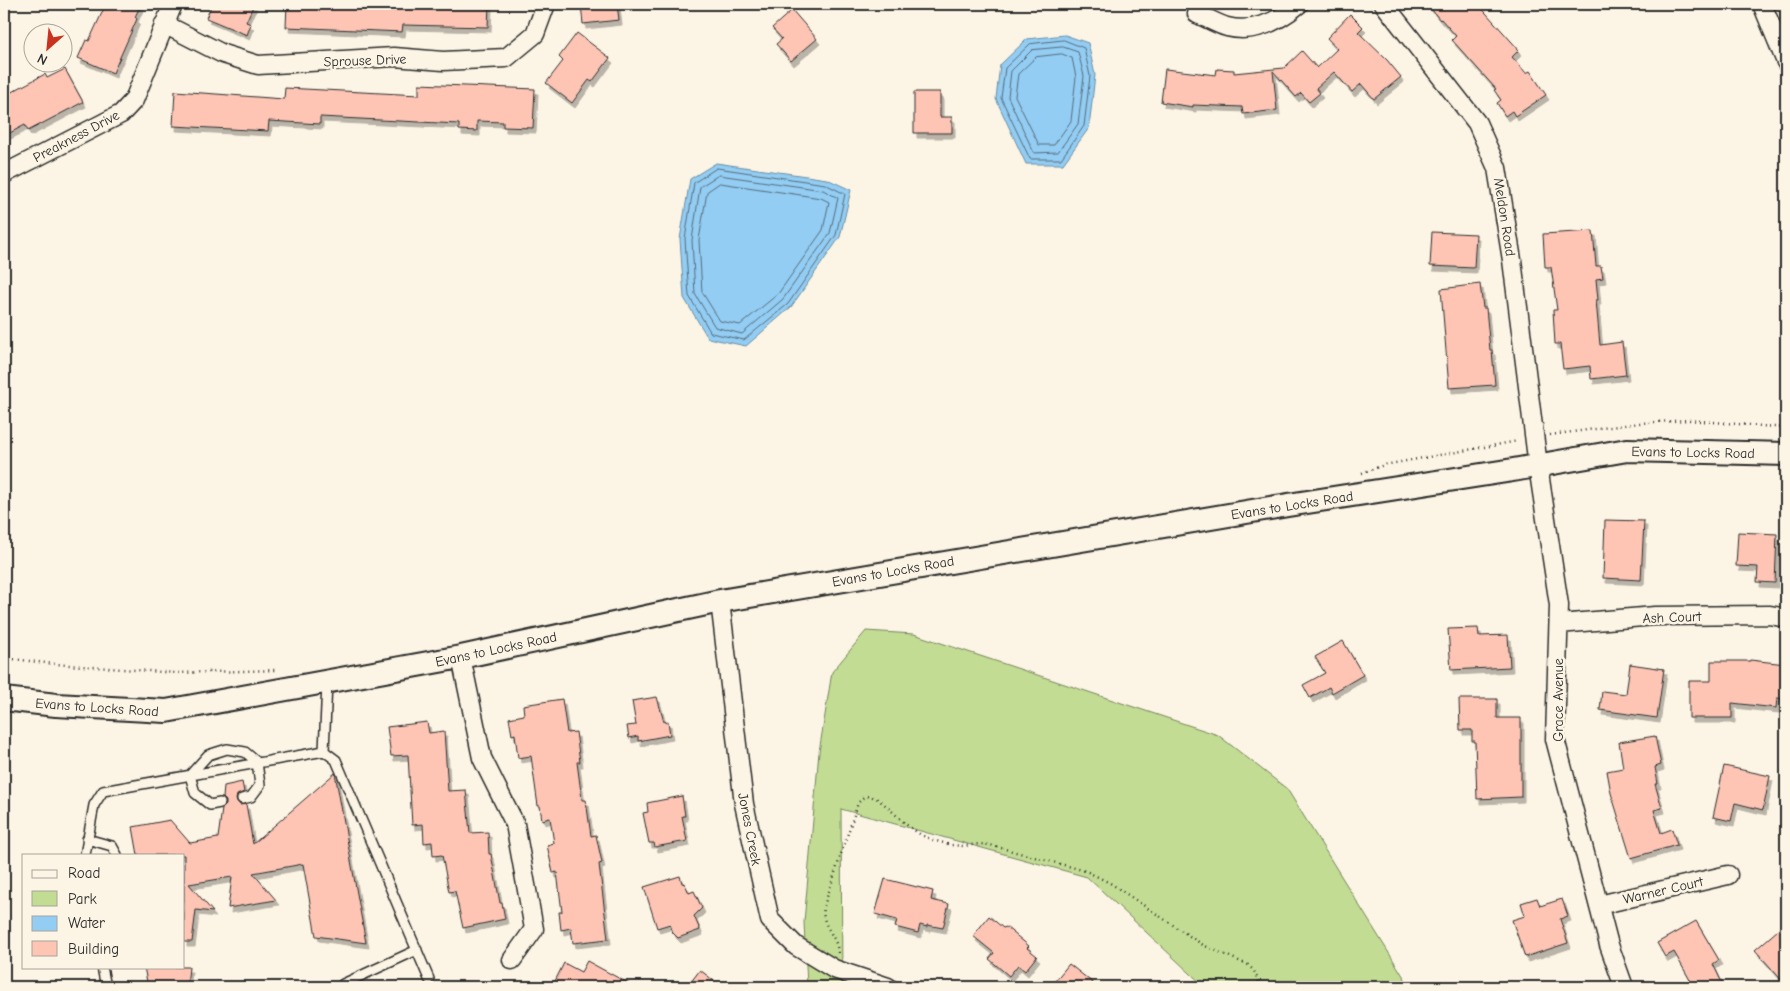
<svg xmlns="http://www.w3.org/2000/svg" width="1790" height="991" font-family="'Comic Neue',sans-serif">
<defs>
<filter id="shadow"><feDropShadow dx="3" dy="5" stdDeviation="0" flood-color="#0004"/></filter>
</defs>
<rect width="100%" height="100%" fill="#fcf5e5"/>
<filter id="ink" filterUnits="userSpaceOnUse"><feTurbulence type="fractalNoise" baseFrequency=".02" numOctaves="2"/><feDisplacementMap in="SourceGraphic" scale="10" xChannelSelector="R" yChannelSelector="G"/><feConvolveMatrix kernelMatrix="1 2 1 2 8 2 1 2 1" color-interpolation-filters="sRGB"/></filter>
<g filter="url(#ink)">
<path fill="#c2dc93" stroke="#76845f" d="M866 631 914 634 1218 735 1287 789 1410 987H1205L1087 877 841 809 842 987H807L804 922 819 752 832 672Z"/>
<path fill="#93cdf3" stroke="#698ca3" d="M1065 35 1088 43 1095 75 1089 128 1063 164H1026L996 99 1000 65 1027 39Z
M716 163 827 179 851 190 840 237 791 307 746 346 708 338 684 298 680 239 690 179Z"/>
<g fill="none" stroke-linecap="round" stroke-linejoin="round">
<path stroke="#556c7b" stroke-width="1" d="M1064 40 1084 48 1090 76 1084 126 1061 159H1030L1001 98 1005 68 1030 44Z
M1063 47 1078 52 1084 76 1078 124 1058 152 1034 153 1008 97 1011 71 1032 50Z
M1062 54 1072 58 1076 77 1071 121 1054 145H1039L1015 96 1018 74 1036 57Z
M717 168 825 184 845 194 836 235 788 304 744 340 711 333 689 296 685 239 694 183Z
M719 175 823 190 838 198 830 233 783 299 742 334 715 327 695 294 692 240 700 187Z
M720 183 821 198 829 202 823 230 778 294 740 325 720 321 702 292 699 240 707 192Z"/>
</g>
<path fill="#fec5b5" stroke="#2b2b2b" filter="url(#shadow)" d="M106 4H141L135 17 137 19 113 73 78 58 86 40 89 41Z
M212 4H254L246 22 251 24 247 35 206 18Z
M287 4H489L488 27 403 25 402 32 286 27Z
M581 4H617L619 20 583 24Z
M1427 4H1478L1519 50 1512 57 1526 73 1530 71 1546 95 1515 116 1512 111 1505 116 1497 103 1501 100 1494 90 1496 89 1452 40 1456 36 1441 19 1440 20Z
M792 10 817 39 791 61 776 44 782 39 772 28Z
M1350 14 1363 27 1358 32 1387 60 1401 77 1374 99 1361 84 1352 92 1334 72 1316 88 1320 93 1309 102 1301 93 1296 97 1273 71 1277 110 1243 114 1242 107 1193 105V107L1161 102 1165 69 1216 75 1217 69 1234 70V73L1284 68 1302 51 1317 68 1337 49 1327 38Z
M577 33 610 58 592 82 589 80 572 103 546 83 563 61 559 57Z
M65 69 83 102 28 131 25 125 4 136V96L45 74 47 78Z
M419 84 535 89 533 128 503 127V122L477 121V131L459 130V124L320 117V124L269 121 268 131 173 126 175 91 284 99 285 88 419 95Z
M914 92H940V117H952V133H914Z
M1593 231 1596 266H1601L1603 278 1596 279 1598 300H1596L1600 345 1622 342 1626 375 1591 379 1590 366 1563 369 1560 344H1555L1553 310H1557L1551 267H1545L1543 234Z
M1432 232 1476 234 1474 268 1430 266Z
M1480 284 1483 308H1486L1490 350H1492L1495 385 1449 388 1441 289Z
M1605 520 1644 521 1641 580 1603 578Z
M1738 532 1777 534 1775 583 1757 582 1758 567 1736 566Z
M1478 628 1479 636 1508 635 1510 667 1451 670 1448 629Z
M1343 641 1363 675 1332 693 1329 687 1310 698 1303 685 1325 673 1315 657Z
M1750 660 1786 664V699L1777 698 1776 708 1732 703V718H1689V681H1711V661H1750Z
M1630 664 1664 669 1657 718 1600 710 1602 691 1626 694Z
M657 697 664 722 668 721 670 735 638 741V736L629 738 627 726 636 725 632 701Z
M562 699 567 733 576 732 580 762H577L582 800H586L591 836 596 835 602 863 599 864 608 939 573 943 571 928 561 930 559 912H562L557 872 553 873 547 845 554 843 550 818 542 820 540 806H538L531 756 518 758 515 734 512 735 509 718 524 715 523 705Z
M1459 699H1497V718H1521V797L1477 799 1475 741H1472V730H1460Z
M427 722 429 733 444 731 448 791 466 790 470 833 488 832 489 854H491L500 903H502L505 919 463 928 455 891 449 892 442 855 433 856 432 842 424 843 423 824 412 825 408 755 391 756 387 727Z
M1655 736 1661 765 1655 767 1658 784H1655L1662 808 1654 810 1661 833 1672 829 1677 845 1631 858 1611 793 1607 771 1623 768 1619 742Z
M1724 766 1770 776 1763 810 1735 803 1731 821 1713 817Z
M335 773 366 943 316 936 303 864 253 873 276 900 228 908 232 877 189 884 213 912 196 910 192 942H184V855H138L133 827 170 820 190 843 218 838 222 809 226 805V801L223 798 224 786 242 782 244 792 237 795 236 800 240 805 246 804 253 844Z
M682 796 685 816H682L687 841 655 847 654 843H649L643 813 648 812 647 803Z
M680 876 682 883 685 884 689 893 694 891 702 908 694 916 700 930 678 938 673 933 670 924 657 928 644 887Z
M885 879 933 891 931 900 949 904 943 928 927 925V927L920 925 918 933 895 927 897 920 875 914Z
M1537 898 1540 906 1562 899 1568 916 1560 919 1568 943 1525 957 1512 920 1525 916 1521 903Z
M989 916 1003 928 1006 927 1029 946 1027 948 1037 956 1025 971 1018 965 1009 976 989 959 994 953 973 936Z
M1696 921 1719 960 1713 964 1724 987H1694L1674 952 1665 957 1657 943Z
M1786 923V985L1755 950Z
M587 961 635 987H552L564 963 581 972Z
M1069 964 1098 987H1050Z
M144 967H189L187 987H148Z
M700 970 722 987H687Z"/>
<g fill="none" stroke-linecap="round" stroke-linejoin="round">
<defs>
<path id="service" d="M324 751 336 760 429 979
M220 803 210 805 195 793 190 775 208 755 227 749 245 752 257 762 260 785 251 797 242 799
M87 839 112 846 117 855
M85 855 94 805 103 791 324 751 327 683
M102 967 106 987
M343 984 417 950"/>
<path id="minor" d="M1384 4 1477 123 1497 168 1512 260 1538 466 1559 605 1555 739 1609 945 1624 987
M1762 4 1786 62
M1197 14C1207 18 1217 24 1227 27 1255 34 1279 21 1299 4
M164 24 223 54 258 65 394 57 443 61 506 58 535 34 546 4
M4 174 121 114 134 100 173 4
M720 601 744 804 770 920 796 946 834 969 888 987
M1559 624 1655 616 1770 615 1786 618
M461 657 482 758 515 824 534 929 512 960
M1599 905 1728 875"/>
<path id="tertiary" d="M4 699 56 705 166 711 461 657 720 601 1288 505 1513 470 1627 450 1786 454"/>
</defs>
<use href="#service" stroke="#2b2b2b" stroke-width="12"/>
<use href="#minor" stroke="#2b2b2b" stroke-width="21"/>
<use href="#tertiary" stroke="#2b2b2b" stroke-width="26"/>
<path stroke="#2b2b2b" stroke-width="2.5" stroke-dasharray="1 4" stroke-linecap="butt" d="M1550 435 1640 423 1689 420 1786 428
M1362 473 1384 465 1518 441
M4 658 55 664 176 673 277 670
M838 953C837 934 820 927 824 906L858 803 863 798 869 796 876 798 883 803 907 825 921 835 933 840 951 845 963 846 979 844 990 845 1086 871 1110 883 1203 945 1248 965 1254 971 1261 987"/>
<use href="#service" stroke="#fcf5e5" stroke-width="9"/>
<use href="#minor" stroke="#fcf5e5" stroke-width="18"/>
<use href="#tertiary" stroke="#fcf5e5" stroke-width="22"/>
</g>
</g>
<g text-anchor="middle" stroke-width="5" stroke-linejoin="round" paint-order="stroke">
<g font-size="14" fill="#2b2b2b" stroke="#fcf5e5">
<text transform="translate(365 60) rotate(-2)" y="5">Sprouse Drive</text>
<text transform="translate(76 136) rotate(-28)" y="5">Preakness Drive</text>
<text transform="translate(1505 217) rotate(81)" y="5">Meldon Road</text>
<text transform="translate(1693 452) rotate(1)" y="5">Evans to Locks Road</text>
<text transform="translate(1292 505) rotate(-9)" y="5">Evans to Locks Road</text>
<text transform="translate(893 571) rotate(-10)" y="5">Evans to Locks Road</text>
<text transform="translate(1672 617) rotate(-2)" y="5">Ash Court</text>
<text transform="translate(496 649) rotate(-12)" y="5">Evans to Locks Road</text>
<text transform="translate(1558 700) rotate(-90)" y="5">Grace Avenue</text>
<text transform="translate(97 707) rotate(4)" y="5">Evans to Locks Road</text>
<text transform="translate(750 829) rotate(79)" y="5">Jones Creek</text>
<text transform="translate(1663 890) rotate(-13)" y="5">Warner Court</text>
</g>
</g>
<rect width="1790" height="991" fill="none" stroke="#fcf5e5" stroke-width="20"/>
<rect x="10" y="10" width="1770" height="971" fill="none" stroke="#2b2b2b" stroke-width="2" filter="url(#ink)"/>
<rect x="22" y="854" width="162" height="115" fill="#fcf5e5" stroke="#a8a49b"/>
<rect x="32" y="870" width="25" height="8" fill="#fcf5e5" stroke="#a8a49b"/>
<text x="68" y="878" font-size="15" fill="#2b2b2b">Road</text>
<rect x="32" y="891" width="25" height="15" fill="#c2dc93" stroke="#a8a49b"/>
<text x="68" y="904" font-size="15" fill="#2b2b2b">Park</text>
<rect x="32" y="916" width="25" height="15" fill="#93cdf3" stroke="#a8a49b"/>
<text x="68" y="928" font-size="15" fill="#2b2b2b">Water</text>
<rect x="32" y="941" width="25" height="15" fill="#fec5b5" stroke="#a8a49b"/>
<text x="68" y="954" font-size="15" fill="#2b2b2b">Building</text>
<g transform="translate(48 48) rotate(207)"><circle r="24" fill="#fcf5e5" stroke="#a8a49b"/>
<path d="M0-4L9 19L0 12L-9 19Z" fill="#c8321e"/>
<text y="-8" font-size="14" font-weight="bold" text-anchor="middle" fill="#2b2b2b">N</text>
</g>
</svg>
